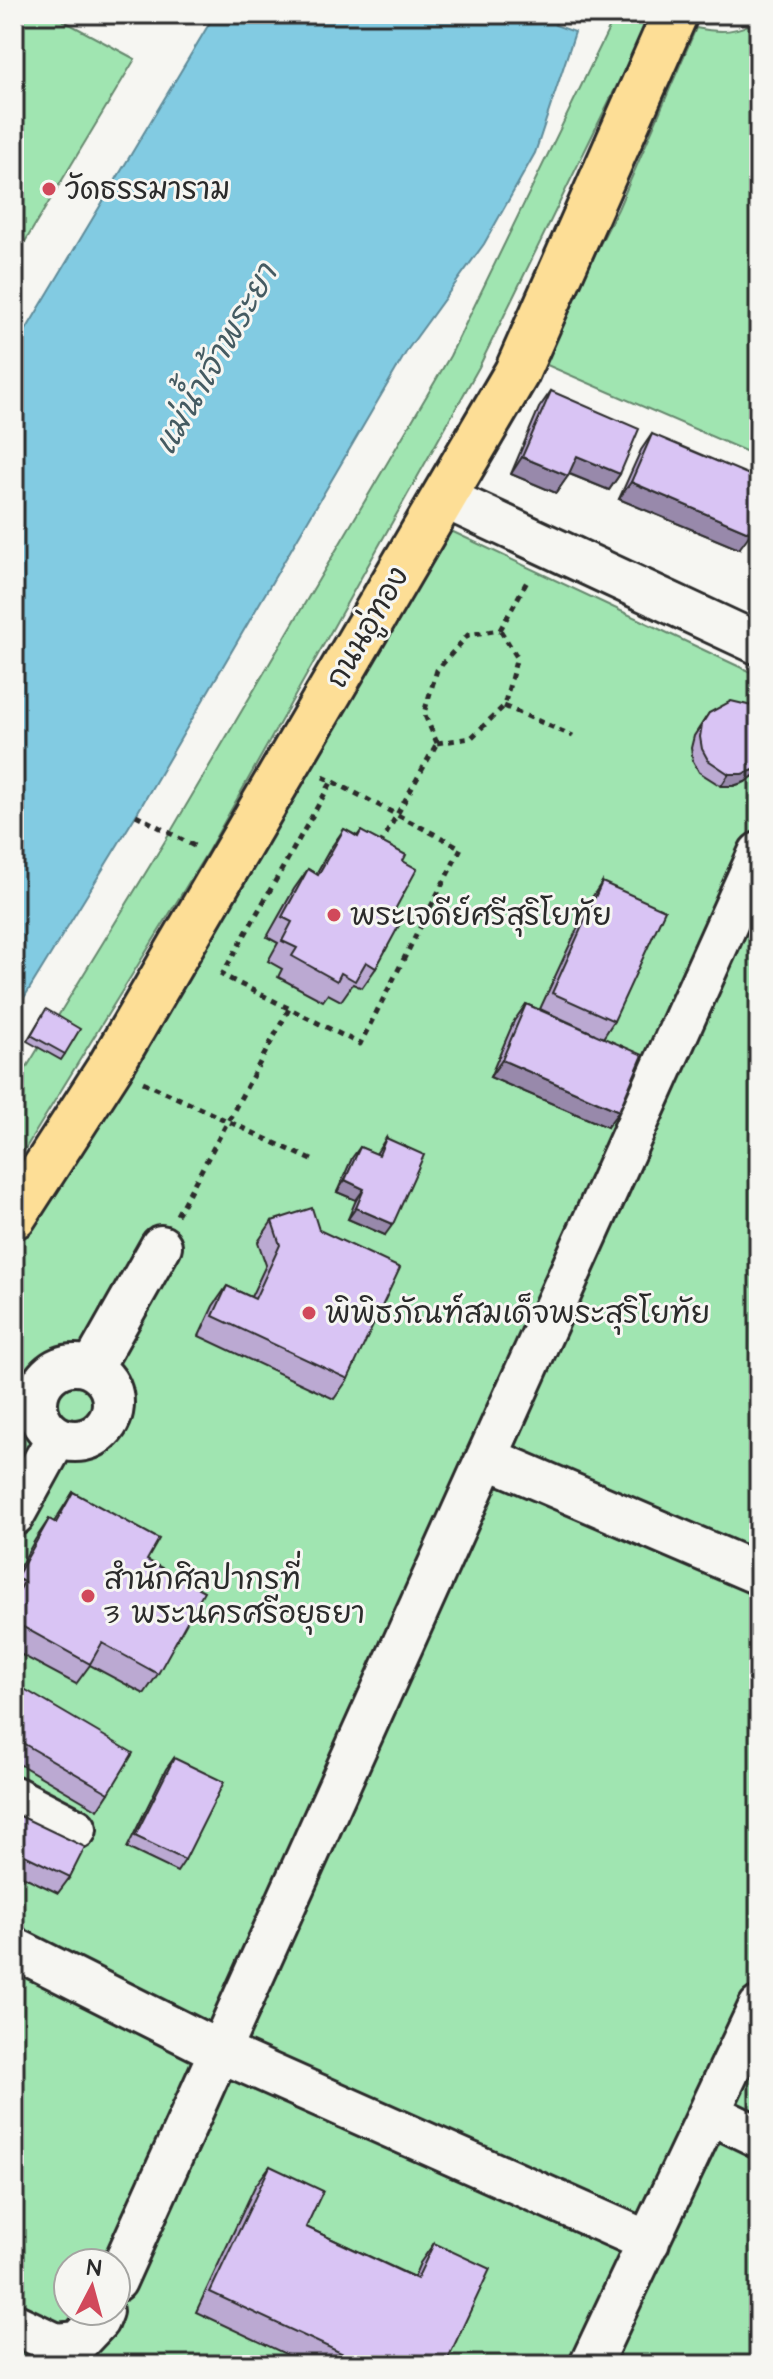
<svg xmlns="http://www.w3.org/2000/svg" width="773" height="2379" font-family="'Architects Daughter','Playpen Sans Thai',sans-serif">
<rect width="100%" height="100%" fill="#f6f6f2"/>
<filter id="ink" filterUnits="userSpaceOnUse"><feTurbulence type="fractalNoise" baseFrequency=".0125" numOctaves="2"/><feDisplacementMap in="SourceGraphic" scale="16" xChannelSelector="R" yChannelSelector="G"/><feConvolveMatrix kernelMatrix="1 2 1 2 8 2 1 2 1" color-interpolation-filters="sRGB"/></filter>
<g filter="url(#ink)">
<path fill="#a0e5b1" stroke="#66886e" stroke-width="2" fill-rule="evenodd" d="M14 14H51L135 59 14 260Z
M616 14H649L639 40 479 367 208 851 14 1167V1088L170 833 450 356Z
M759 19V457L540 362 618 209 696 28C720 33 738 33 759 19Z
M449 530 759 676V2365H14V1248L125 1074ZM68 2263H116V2311H68Z"/>
<path fill="#82cbe2" stroke="#5f8b99" stroke-width="2" d="M215 14H560L555 25 575 32 535 153 484 244 408 349 136 815 14 1014V350Z"/>
<g fill="none" stroke-linecap="round" stroke-linejoin="round">
<defs>
<path id="minor" d="M443 497 759 644
M37 1403a38 38 0 1 1 76 0a38 38 0 1 1-76 0Z
M92 1368 161 1246
M488 1458 759 1574
M14 1515 57 1437
M14 1797 76 1829
M14 1948 221 2052 649 2242
M709 2113 759 2137
M116 2281 759 853
M14 2324 56 2344 78 2342 98 2321 102 2311
M590 2365 759 2007"/>
<path id="major" d="M14 1216 110 1067 517 372 675 14"/>
</defs>
<use href="#minor" stroke="#2b2b2b" stroke-width="46"/>
<use href="#major" stroke="#2b2b2b" stroke-width="50"/>
<path stroke="#2b2b2b" stroke-width="5" stroke-dasharray="6 6" stroke-linecap="butt" d="M500 630 529 578
M504 706 573 736
M437 743 471 738 504 706 517 657 500 630
M437 743 424 713 437 670 468 635 500 630
M323 777 332 781 461 848 360 1044 222 975 332 781
M136 815 196 847
M380 845 437 743
M143 1082 316 1162
M177 1215 289 1009"/>
<use href="#minor" stroke="#f6f6f2" stroke-width="40"/>
<use href="#major" stroke="#fdde96" stroke-width="44"/>
</g>
<path fill="#bba9d2" stroke="#2b2b2b" stroke-width="2" d="M94 14H113L108 21Z
M551 391 620 474 609 490 569 474 556 493 511 474 539 408Z
M652 434 739 549 619 499 641 450Z
M759 710V769L756 774 745 782 733 786H721L699 772 693 761 691 748 694 736 709 713Z
M344 829 357 836 361 831 403 861 392 915 376 968 362 988 353 984 341 1001 328 994 323 1001 278 977 282 969 268 961 278 943 267 937 294 889 308 869 316 874 330 849Z
M602 882 614 1021 603 1038 607 1127 490 1077 514 1021 526 1004 595 1034 540 1009 591 899Z
M42 1016 65 1054 61 1060 27 1041Z
M386 1138 385 1235 348 1219 356 1200 337 1192 352 1158 360 1147 376 1154Z
M272 1221 348 1379 334 1399 199 1336 213 1306 227 1286 251 1297 266 1265 258 1242Z
M73 1492 147 1560 158 1674 144 1694 90 1665 76 1684 14 1651V1577L35 1540 49 1519 54 1522Z
M14 1683 109 1793 98 1810 14 1761Z
M174 1758 185 1860 177 1872 127 1848 166 1769Z
M14 1813 70 1877 58 1893 14 1872Z
M270 2166 306 2227 414 2277 420 2263 434 2243 445 2365H309L196 2312 255 2186Z"/>
<path fill="#9889ab" stroke="#2b2b2b" stroke-width="2" d="M577 456 620 474 609 490 565 472Z
M522 457 568 476 556 493 511 474Z
M631 482 751 533 739 549 619 499Z
M759 766V769L756 774 745 782 733 786H721L729 774Z
M502 1060 619 1111 607 1127 490 1077Z
M345 1180 364 1189 356 1200 337 1192Z
M356 1208 393 1224 385 1235 348 1219Z"/>
<path fill="#d9c4f4" stroke="#2b2b2b" stroke-width="2" d="M551 391 639 429 620 474 577 456 568 476 522 457Z
M652 434 759 479V514L751 533 631 482Z
M731 701 756 707 759 710V766L754 770 742 774H729L708 760 702 749 700 737 702 724 709 713Z
M344 829 358 837 361 831 406 855 403 861 417 869 392 915 402 920 376 968 366 962 355 981 341 973 337 981 292 956 297 948 282 941 292 922 282 917 308 869 318 875Z
M602 882 665 910 614 1021 552 993Z
M526 1004 643 1055 619 1111 502 1060Z
M46 1009 80 1029 65 1054 31 1035Z
M386 1138 424 1155 393 1224 356 1208 364 1189 345 1180 360 1147 379 1155Z
M312 1208 319 1230 400 1268 348 1379 213 1316 227 1286 255 1299 280 1245 272 1221Z
M73 1492 159 1539 147 1560 204 1591 158 1674 102 1643 90 1664 14 1622V1600L24 1582 16 1578 49 1519 56 1523Z
M14 1683 133 1753 109 1793 14 1738Z
M174 1758 224 1782 185 1860 135 1836Z
M14 1813 85 1847 70 1877 14 1850Z
M270 2166 323 2191 306 2227 417 2279 434 2243 490 2269 445 2365H367L210 2292Z"/>
</g>
<g fill="#d1495b" stroke="#f6f6f2" stroke-width="3">
<circle cx="49" cy="189" r="8"/>
<circle cx="334" cy="915" r="8"/>
<circle cx="309" cy="1313" r="8"/>
<circle cx="88" cy="1596" r="8"/>
</g>
<g text-anchor="middle" stroke-width="6" stroke-linejoin="round" paint-order="stroke">
<g font-size="30" fill="#2b2b2b" stroke="#f6f6f2" text-anchor="start">
<text x="65" y="199">วัดธรรมาราม</text>
<text x="350" y="925">พระเจดีย์ศรีสุริโยทัย</text>
<text x="325" y="1323">พิพิธภัณฑ์สมเด็จพระสุริโยทัย</text>
<text x="104" y="1589">สำนักศิลปากรที่<tspan x="104" dy="34">3 พระนครศรีอยุธยา</tspan></text>
</g>
<g font-size="30" fill="#2b2b2b" stroke="#f6f6f2">
<text transform="translate(367 627) rotate(-60)" y="10">ถนนอู่ทอง</text>
</g>
<g font-size="32" font-style="italic" fill="#455b62" stroke="#f6f6f2">
<text transform="translate(215 359) rotate(-60)" y="11">แม่น้ำเจ้าพระยา</text>
</g>
</g>
<rect width="773" height="2379" fill="none" stroke="#f6f6f2" stroke-width="48"/>
<rect x="24" y="24" width="725" height="2331" fill="none" stroke="#2b2b2b" stroke-width="3" filter="url(#ink)"/>
<g transform="translate(92 2287) rotate(6)"><circle r="38" fill="#f6f6f2" stroke="#a5a5a2" stroke-width="2"/>
<path d="M0-6L14 30L0 20L-14 30Z" fill="#d1495b"/>
<text y="-12" font-size="22" font-weight="bold" text-anchor="middle" fill="#2b2b2b">N</text>
</g>
</svg>
